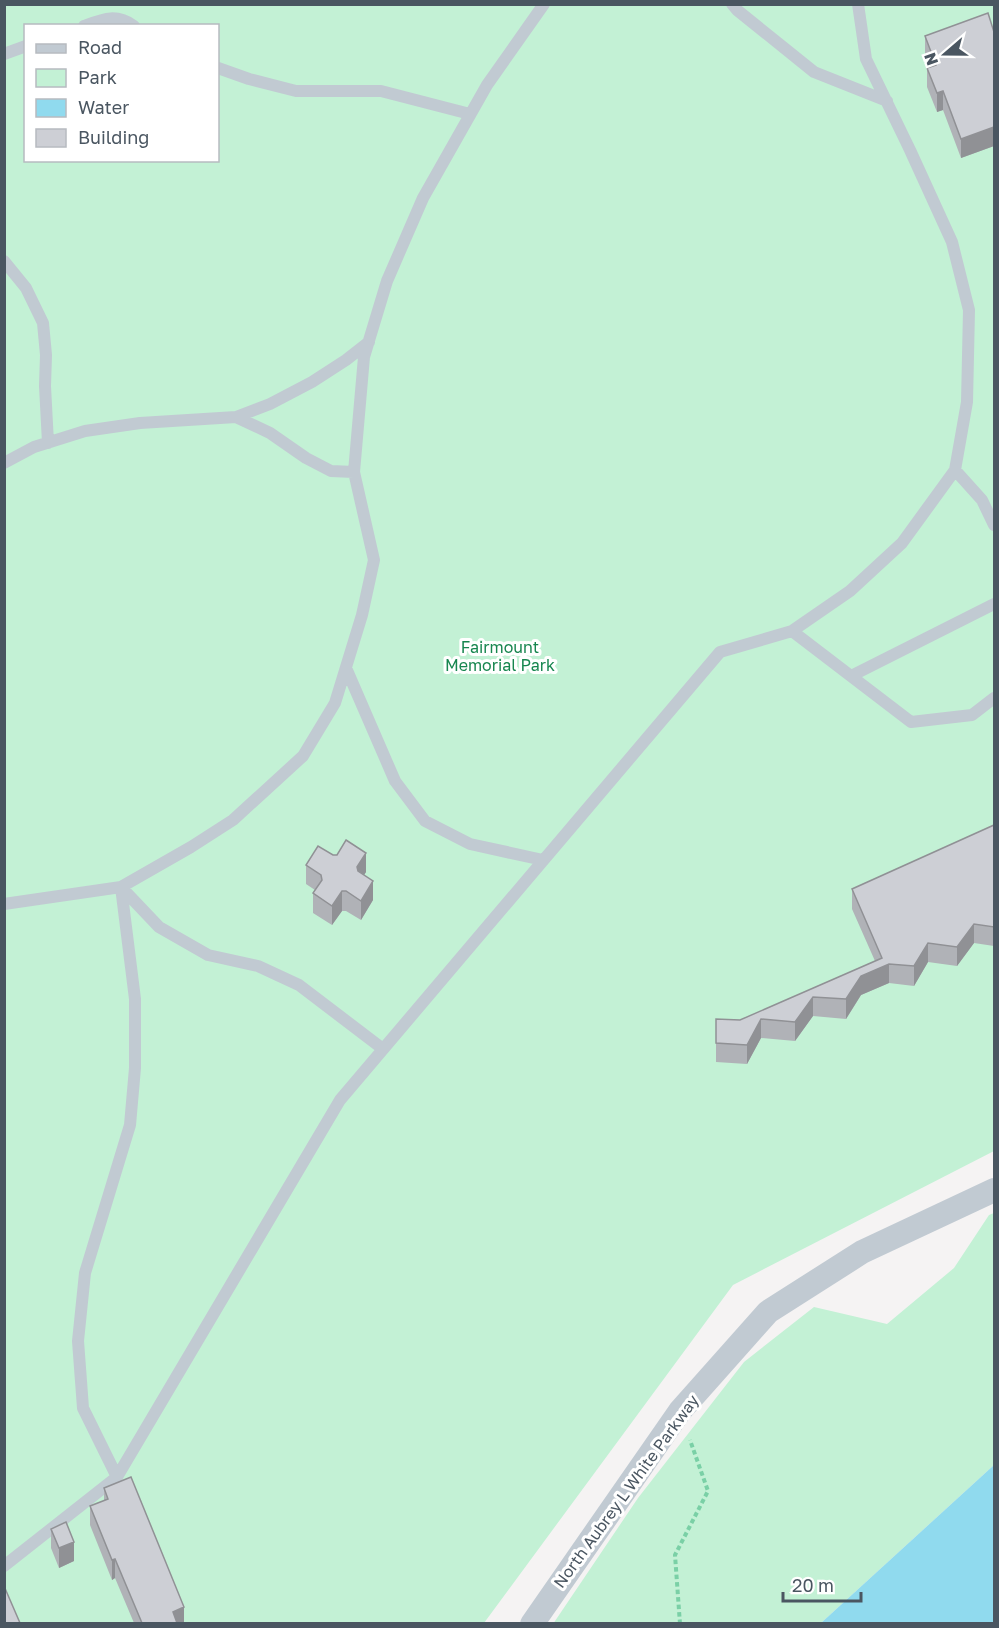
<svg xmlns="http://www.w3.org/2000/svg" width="999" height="1628" font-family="'Golos Text',sans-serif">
<rect width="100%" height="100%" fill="#f5f3f3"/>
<path fill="#c3f1d5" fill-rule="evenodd" d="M5 5H994V1151L733 1285 484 1623 5 1624ZM26 26H218V160H26Z
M994 1213V1465L821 1623 553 1624 638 1498 744 1362 814 1307 887 1324 954 1268 989 1215Z"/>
<path fill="#90daee" d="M994 1465V1623H821Z"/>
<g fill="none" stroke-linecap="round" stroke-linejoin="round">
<path stroke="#7ad0a6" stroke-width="4" stroke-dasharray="4.5 3" stroke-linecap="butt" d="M680 1624 675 1555 708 1491 690 1440"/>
<path stroke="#c1cad2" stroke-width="12" d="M732 4 737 10 814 72 887 101
M858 4 866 59 910 150 952 242 969 310 967 402 955 470 982 500 994 525
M84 26C103 19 116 13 134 26
M4 54 26 46
M218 68 249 79 296 91H381L470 114
M4 261 26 288 43 323 46 355 45 386 48 443
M236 417 270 433 306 458 331 471 354 472
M4 463 34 447 85 431 140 423 236 417 270 404 312 382 346 360 369 342
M792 631 911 722 972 715 994 698
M346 668 395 781 425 821 470 844 543 860
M851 676 994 604
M121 887 159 927 208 955 258 966 299 985 383 1049
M4 904 121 887 191 847 233 820 303 756 335 703 362 615 374 560 354 472 364 357 387 281 423 198 487 85 544 4
M117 1477 83 1408 78 1341 85 1273 130 1125 135 1068V999L121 887
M4 1566 117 1477 340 1100 720 652 792 631 850 591 902 543 955 470"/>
<path stroke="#c1cad2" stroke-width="24" d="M532 1624 680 1411 768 1312 862 1252 994 1190"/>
</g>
<path fill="#b0b2b7" d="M994 32V146L961 158 943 110 937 112 927 87V68L929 67 925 56V36Z
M994 825V946L974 943 957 966 928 962 914 986 889 983 861 995 846 1019 813 1016 795 1041 761 1038 747 1064 716 1062V1019L740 1020 875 961 852 909V889Z
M333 855 366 872 364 875 373 900 361 920 346 911H342L332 925 313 913V893L315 890 306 884V865Z
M104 1488 184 1623H134L115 1578 112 1580 90 1525V1506L104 1501Z
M51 1529 74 1561 59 1568 51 1548Z"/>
<path fill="#909195" d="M943 91V110L937 112V93Z
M994 127V146L961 158V139Z
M366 853V872L357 886V867Z
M373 881V900L361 920V901Z
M342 891V911L332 925V906Z
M974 924V943L957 966V947Z
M928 943V962L914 986V966Z
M889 964V983L861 995 846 1019V999L861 976Z
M813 997V1016L795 1041V1022Z
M761 1019V1038L747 1064V1045Z
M74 1542V1561L59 1568V1548Z
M115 1559V1578L112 1580V1560Z
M184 1607V1623H173V1612Z"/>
<path fill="#cdcfd5" stroke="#909195" stroke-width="1.5" d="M988 13 994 32V127L961 139 943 91 937 93 927 68 936 65 925 36Z
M994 825V927L974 924 957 947 928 943 914 966 889 964 861 976 846 999 813 997 795 1022 761 1019 747 1045 716 1043V1019L740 1020 882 958 852 889Z
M346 840 366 853 357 867 358 871 373 881 361 901 346 891H342L332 906 313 893 322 880 321 875 306 865 318 846 333 855H337Z
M131 1477 184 1607 173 1612 177 1623H142L115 1559 112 1560 90 1506 108 1499 104 1488Z
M66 1522 74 1542 59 1548 51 1529Z
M4 1586 20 1623H4Z"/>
<g text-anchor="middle" stroke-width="6" stroke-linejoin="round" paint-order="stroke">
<g font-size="16" fill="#17864f" stroke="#fff">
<text x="500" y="653">Fairmount<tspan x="500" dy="18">Memorial Park</tspan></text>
</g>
<g font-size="16" fill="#4a5661" stroke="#fff">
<text transform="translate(626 1491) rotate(-54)" y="6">North Aubrey L White Parkway</text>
</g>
</g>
<rect width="999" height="1628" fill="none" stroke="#4a5661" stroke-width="12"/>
<rect x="24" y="24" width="195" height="138" fill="#ffffff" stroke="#b7bbc0" stroke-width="1.5"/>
<rect x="36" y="44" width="30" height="9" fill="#c1cad2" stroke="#b7bbc0" stroke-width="1.5"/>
<text x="78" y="54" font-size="18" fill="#4a5661">Road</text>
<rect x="36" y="69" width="30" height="18" fill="#c3f1d5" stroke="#b7bbc0" stroke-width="1.5"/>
<text x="78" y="84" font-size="18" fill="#4a5661">Park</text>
<rect x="36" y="99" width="30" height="18" fill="#90daee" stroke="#b7bbc0" stroke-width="1.5"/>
<text x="78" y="114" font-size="18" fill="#4a5661">Water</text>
<rect x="36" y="129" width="30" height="18" fill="#cdcfd5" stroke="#b7bbc0" stroke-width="1.5"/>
<text x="78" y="144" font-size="18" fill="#4a5661">Building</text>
<g transform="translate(945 54) rotate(250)" stroke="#ffffff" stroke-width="4.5" paint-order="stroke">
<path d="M0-4.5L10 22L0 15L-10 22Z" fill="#4a5661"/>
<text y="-9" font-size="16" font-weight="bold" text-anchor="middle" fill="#4a5661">N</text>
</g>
<path d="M783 1592v9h78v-9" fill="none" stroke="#4a5661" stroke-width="3"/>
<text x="792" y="1592" font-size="18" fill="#4a5661" stroke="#ffffff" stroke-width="4.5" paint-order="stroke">20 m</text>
</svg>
